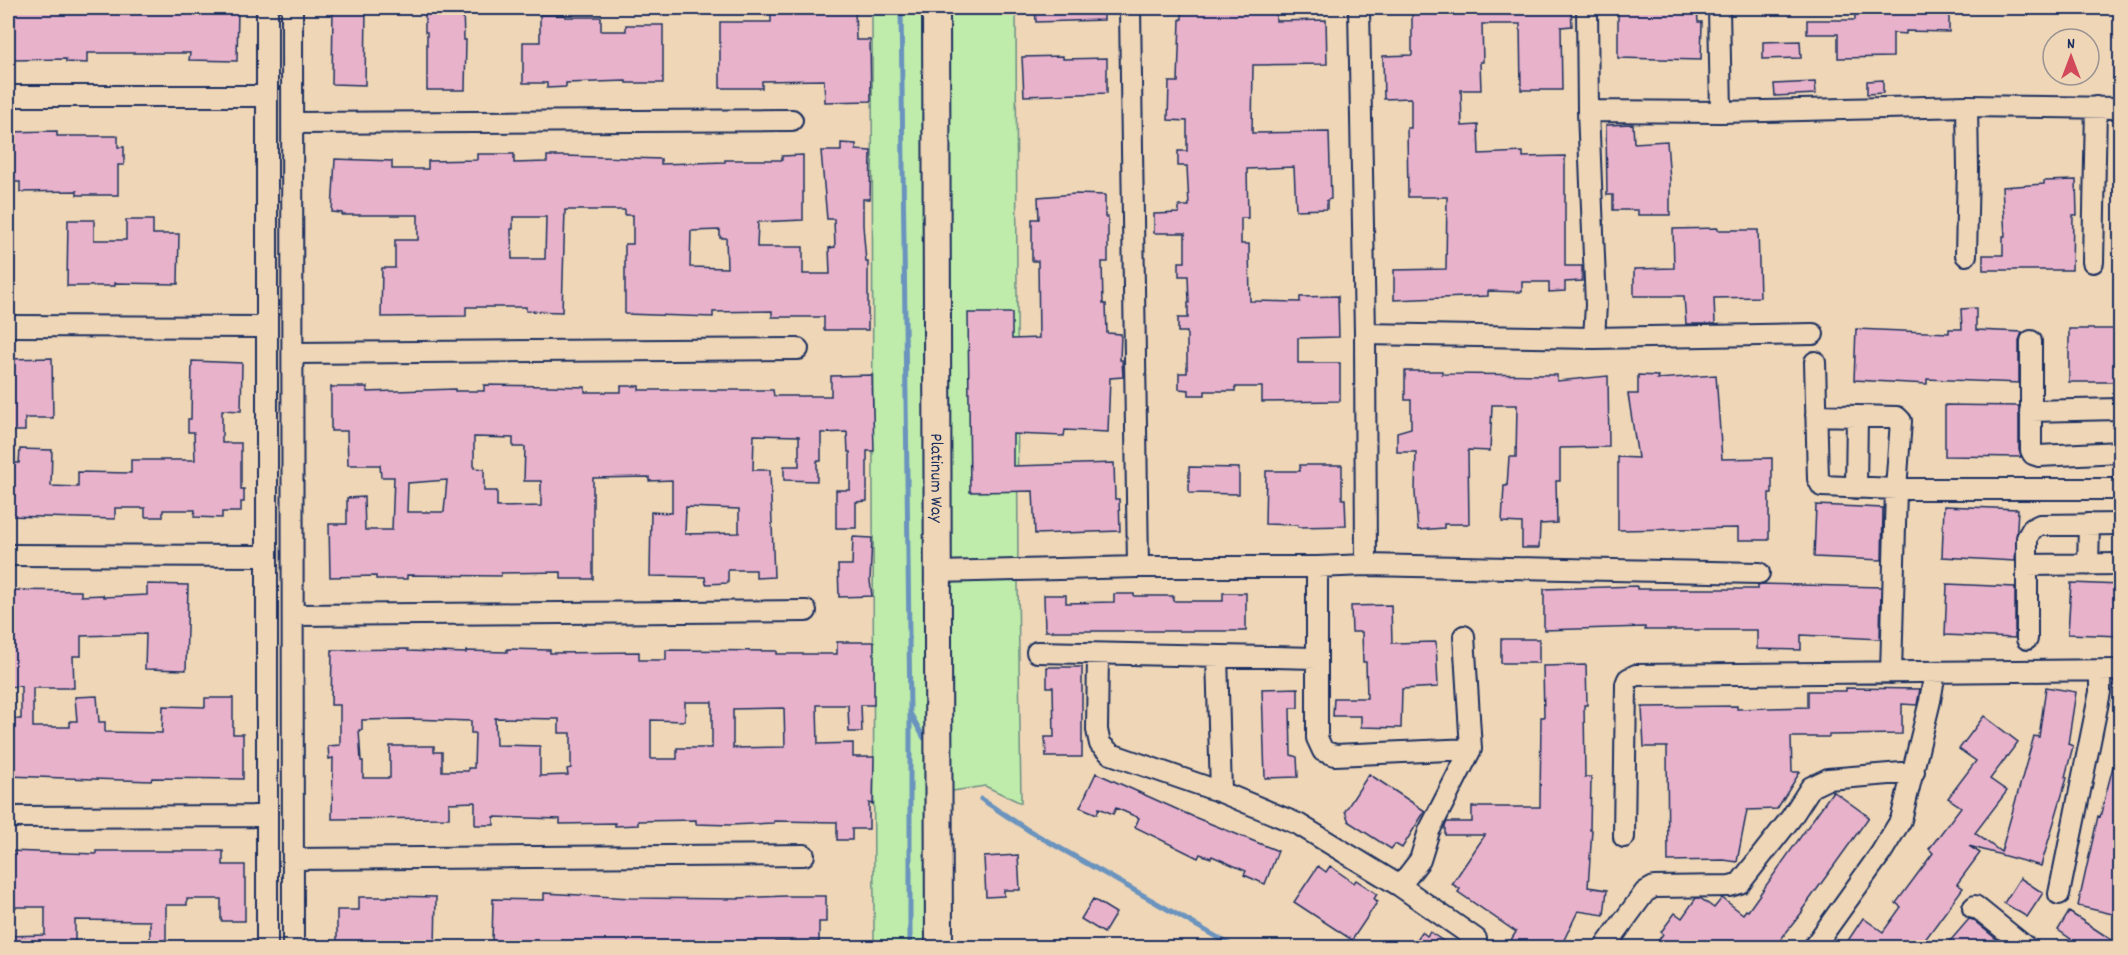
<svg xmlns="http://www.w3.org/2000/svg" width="2128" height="955" font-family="Dekko,sans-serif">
<rect width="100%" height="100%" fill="#efd6b7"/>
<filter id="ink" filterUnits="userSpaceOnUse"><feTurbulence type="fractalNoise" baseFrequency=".0167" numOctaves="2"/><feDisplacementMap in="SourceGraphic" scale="12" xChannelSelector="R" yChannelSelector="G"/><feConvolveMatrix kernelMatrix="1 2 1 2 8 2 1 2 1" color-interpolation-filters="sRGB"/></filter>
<g filter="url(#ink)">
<path fill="#bfecaa" stroke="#6d8e84" stroke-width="1.5" d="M872 8H1016L1018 584 1021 803 985 786 927 795 935 947H874Z"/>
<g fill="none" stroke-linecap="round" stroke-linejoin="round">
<path stroke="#6a93be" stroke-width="5" d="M901 8 910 713V948
M910 713 924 738
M981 799 1028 830 1236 948"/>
</g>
<path fill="#e8b2ca" stroke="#1b2f5e" stroke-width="1.5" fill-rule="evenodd" d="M12 8 130 9V8H238L237 61 189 60 190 53H87V63L66 62V59L13 60Z
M333 8H366L365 85 332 84Z
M425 8H463L464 40H466L465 90H427V32H425Z
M771 8H855L856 40H870L871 101 825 102 824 80 762 81V88H720V22H771Z
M1035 8H1104V20L1036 22Z
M1182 8H1276V21L1326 20 1327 64 1253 65 1252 133 1329 132 1331 199 1327 200V209L1296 210 1294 167 1247 169 1248 218H1241V244H1249L1250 301 1300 302V297L1338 296 1339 337 1298 338V363H1340V401L1262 402V387H1235V391H1205V395H1189V390L1179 389V373H1187V332H1178V318H1188V303H1189L1188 276H1179V262H1185V233H1154V214L1179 213V206H1189L1187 166H1178V151H1187V121L1168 120 1169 82H1178L1180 19H1182Z
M1412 8H1571L1572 26 1561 27 1562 90H1521L1520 24H1482L1483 62H1480L1481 90H1461L1462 126 1478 125 1479 154 1523 152V157L1565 156V266H1582V281L1565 282V291L1549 292V282H1522V292L1488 291V296L1394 300V270L1446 269 1447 197H1408L1407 128H1411V98L1384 99 1383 56 1412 55Z
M1618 8H1697L1698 22H1702L1701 60 1618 58Z
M1855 8H1949V32L1906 31V34L1893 33V57L1838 58V34H1807V20H1855Z
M540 15H565V17H601V31H626V25H663V83H626V81L566 83V87L547 88V83H523V42H540Z
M1800 41 1801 58 1763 59V42Z
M1063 56V59L1107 58V93L1024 96 1022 57Z
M1883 80V93L1867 94V81Z
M1815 82 1816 94 1775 96 1774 84Z
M1633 124 1634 143 1667 141 1670 181V215H1638V210H1613V195H1607L1606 125Z
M57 131V136H118V147H124V165H118V195H77V191L20 192V182H8V132Z
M841 143 856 144V150L871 151 870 199H863V225L866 262H868V330H824V317H772V311L713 312V317L625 314V244H633V215H625V210H565L562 312 526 311V307H466V316L381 317 382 268H395V240H418V215H342V213L332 212 335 159 392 161V169H428V161L477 160V154H514V163L547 162V156H565L661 159V164L725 162V160H782V156L803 155V220L758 222 757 247H803V274H830L829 248 835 247 834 219H827L821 151H841ZM513 217H546L545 259H512L511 229H513ZM720 230V238H726L727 268 690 267 691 231Z
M2076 180 2077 215H2073L2072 270H1983V255H2003V236H2005L2002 187 2044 184V181Z
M1075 194 1105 195V217H1108V262H1102L1103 304H1106L1107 333 1121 334 1120 360H1122L1123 377 1110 378 1108 432 1065 430 1064 436 1013 434V466L1114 463 1115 499H1119L1120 531 1035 534 1033 491 970 492 968 313H1012V339L1039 338 1038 261H1032V219H1039L1038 197Z
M68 220H94V240H126V220H153V234H179L178 284 115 283V286H67Z
M1718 228V230H1758L1760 297 1714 298 1715 324H1686L1684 296H1634V269L1674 268 1673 229Z
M1976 308V330L2022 332 2019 341V383L1927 379V384L1854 380 1856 329 1949 333V329H1962L1961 309Z
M2069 329H2121V382H2069Z
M52 358 53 418H25V431H8V359Z
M192 361 242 363 241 411 222 410V443H241V489H244V502H241V512H222V518L194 517 195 510H163V517H145V508H115V519L8 516V463H19L20 449 52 450 51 486 78 487V472L131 473V460H195L194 432H188V419H191Z
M1405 371H1442V374L1557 375V381L1608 376 1609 447 1560 448V481H1556L1557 523 1540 524 1539 548H1522V523L1502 522 1504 486H1507L1509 457H1516L1517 405H1492L1490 451 1468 450 1469 524H1444V528L1418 530 1415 493 1416 452H1397V432L1411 428V400H1405Z
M872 375 874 451H867V501L856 502V528H836V490H850V452H848L847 432 821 433V461H817V481L784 480V466H799V436L754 435 753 470H770L774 577 756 578V570H728V583L706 584 705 577 650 576 651 512 672 513V480L649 481V477L593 478V579H561V572L501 573V576L407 575V579H376V576L330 577 329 524H347V498L364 497 365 530H392L394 477H381L380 465H348L347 431H331V387H367V392L455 389V391H484V385L550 386 585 387V392H621V386H639V390H773L774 396H831V376ZM474 437 513 438V447H525L524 481H541V506L497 507V491H484V469L474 468ZM447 480 444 512H407L408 483ZM686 507 739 509V533L685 534Z
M1638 375 1658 376 1657 379 1716 375 1722 459 1772 458V493H1769V540H1738V528L1618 530V457L1638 458 1628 394H1638Z
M1945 405 2019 406V450L2021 457 1945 456Z
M1300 465H1342V499H1345L1346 526 1298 527V525L1265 524 1266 471H1300Z
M1189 467 1239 468V494L1189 493Z
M1816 505 1883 508 1882 560 1814 557Z
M1944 506 2018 509 2015 561 1942 557Z
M853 537 872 538 870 581 872 596 839 597 838 565H852Z
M2071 583 2121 585V636L2068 634Z
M147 584 188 585 186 670 145 669 146 634 81 636V656H73L74 688H33V727H70V721H77L75 697 97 696 99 722H105V732L162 733 163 706 205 707V698H233V734H243V779L152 778 151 781 8 776V719H21V686L8 687V590L81 591V596L103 595V597L147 595Z
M1762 584 1881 587 1880 639 1801 635V650L1757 649V630H1645V627L1544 630V589L1637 586V589H1758V585Z
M1947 584 2015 587V638L1945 635Z
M1223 593H1246V631H1045L1044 595H1066V603L1114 602V594H1134V596H1173V601H1223Z
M1391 605 1392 643 1436 642 1438 687 1402 689 1401 728 1361 727V716H1333L1334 698H1367L1366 662H1363L1362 632H1352L1351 606Z
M1501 639H1539V663H1501Z
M837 642H874V705H861L862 732H849L848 705H817L818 744 853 743V757H874L873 804 869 803V829H852V840H837V822L774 821V823L730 825 696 824V820L638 821V825L615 826V823L560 824V819L494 817V825H475V802L449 803V818L332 819 333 758 329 759 328 746 340 745V705H331L332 650 408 649V651L466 653V651L507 652V649L550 650V653L639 652V660H666V650L777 651V654H837ZM685 702H712V748H677V759H651V720L685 721ZM784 708 785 747 733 748V709ZM495 718 559 719V733H571V768L567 769 568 775 540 776V746L496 745ZM409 719 471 721V733H475L474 768H468V771H442V752H434V746H390V778H363V761H361L359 730H362V720Z
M1586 665 1587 705H1584L1585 777H1591L1590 830H1592L1588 887 1607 890 1604 915 1578 911 1560 948H1506L1516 932 1458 892 1460 889 1452 884 1485 835H1445V826L1447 822H1472V807H1540L1541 717H1544L1543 666Z
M1047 667H1082V757H1046L1045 737H1054L1053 687H1047Z
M2046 687 2076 692 2068 744 2073 746 2065 777 2067 778 2041 866 1969 846 1980 853 1957 884 1963 888 1919 948H1843L1863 918 1883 932 1901 907 1896 903 1933 853 1929 849 1961 807 1948 798 1976 761 1959 749 1984 716 2018 742 1990 779 2007 791 1975 833 2001 852 2034 736 2039 737Z
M1298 688V708H1290L1291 755 1297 757 1298 777 1265 778 1262 689Z
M1846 688 1920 689 1917 705 1902 704V734L1829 735V737H1791L1792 772H1800L1777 809 1747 810 1737 862 1724 860 1668 861 1667 747H1644L1642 707 1737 706V709L1808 707V691H1846Z
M2116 755 2121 756V916L2078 906 2098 816 2100 817Z
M1096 773 1194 817 1278 851 1265 884 1244 875 1246 871 1212 856 1211 858 1200 854 1198 858 1135 827 1139 818 1116 808 1113 814 1099 808 1097 814 1080 807Z
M1369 774 1425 811 1402 848 1395 844 1391 849 1349 822 1345 811Z
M1833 791 1869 817 1802 910 1803 911 1774 948H1652L1663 934 1661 932 1675 913 1682 918 1696 898H1700L1714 908 1722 898 1743 914 1746 910 1748 911Z
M8 851 96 854V851H223V865H245V921H221V899H187V905H166V948H150V921L75 920V948H8V936L45 935V907H8Z
M1018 855 1020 890H1004V896L986 897 984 857Z
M1318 866 1326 872 1330 866 1354 883 1356 880 1377 894 1374 899 1378 901 1352 940 1294 902Z
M2020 878 2043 893 2027 917 2004 903Z
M544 893 631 898 739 899V898L785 896H826V922H819V942H775V948H565L492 944 493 899 544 900Z
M388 896 436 897 435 948H414V945L376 944 375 948H337V910H359V897H388Z
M1093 899 1116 913 1104 933 1081 919Z
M2069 912 2121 946V948H2084L2058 930Z
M1969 919 1973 920 2000 942 1995 948H1944Z
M1422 932 1427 936 1430 932 1453 948H1411Z"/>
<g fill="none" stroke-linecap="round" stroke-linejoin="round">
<defs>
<path id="minor" d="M267 8V948
M292 8 293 948
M1130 8 1138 567
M1359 8 1365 334 1366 565
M1587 8 1588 111
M1719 8 1721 112
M8 96H267
M293 123 792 120
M1966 255 1968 169 1967 106
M2093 262 2096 107
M8 326 267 327
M1365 334 1594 338 1596 305 1588 111 1721 112 1967 106 2120 108
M1594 338 1813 334
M2031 341V450L2033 454 2039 456 2120 452
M293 353 798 349
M1815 362 1818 479 1822 486 1896 489H2120
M2030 411 2120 409
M1816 415 1897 417 1901 421 1896 489 1891 673
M1856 488 1857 416
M8 555 267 556
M2027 565 2120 564
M2088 565 2089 524
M1317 567V738L1323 751 1335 755 1471 749
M938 572 1138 567H1317L1366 565 1759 573
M293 615 806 611
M2027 639V538L2032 529 2040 525 2120 524
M1037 652 1316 658
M1098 654 1097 730 1100 744 1111 754 1221 792 1298 824 1400 886 1476 939
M1217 656 1221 792
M8 817 267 816
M1624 837 1626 684 1628 679 1636 675 2120 670
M293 859 804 855
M1400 886 1420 860 1429 831 1471 749 1464 636
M2059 894 2100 692V671
M1973 908 1975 906 2027 948
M1604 948 1645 892 1654 887 1730 886 1740 883 1791 818 1811 787 1828 779 1914 772
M1813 948 1881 853 1901 820 1930 701 1935 672"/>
<g id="tertiary">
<path id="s1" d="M936 8 939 948"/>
</g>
</defs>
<use href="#minor" stroke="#1b2f5e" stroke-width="24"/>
<use href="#tertiary" stroke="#1b2f5e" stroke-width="30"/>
<use href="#minor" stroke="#efd6b7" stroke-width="20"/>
<use href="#tertiary" stroke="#efd6b7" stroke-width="26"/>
</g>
</g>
<g text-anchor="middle" stroke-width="4.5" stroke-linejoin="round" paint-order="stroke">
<g font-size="18" fill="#1b2f5e" stroke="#efd6b7">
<text dy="6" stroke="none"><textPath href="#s1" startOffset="470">Platinum Way</textPath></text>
</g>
</g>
<rect width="2128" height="955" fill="none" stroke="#efd6b7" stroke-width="30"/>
<rect x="15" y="15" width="2098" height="925" fill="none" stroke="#1b2f5e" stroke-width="2" filter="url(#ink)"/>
<g transform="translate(2071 57)"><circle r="28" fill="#efd6b7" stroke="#9a9393" stroke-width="1.5"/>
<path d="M0-4.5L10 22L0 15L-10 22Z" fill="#d1495b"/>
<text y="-9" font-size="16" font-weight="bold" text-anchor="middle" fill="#1b2f5e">N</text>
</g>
</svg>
